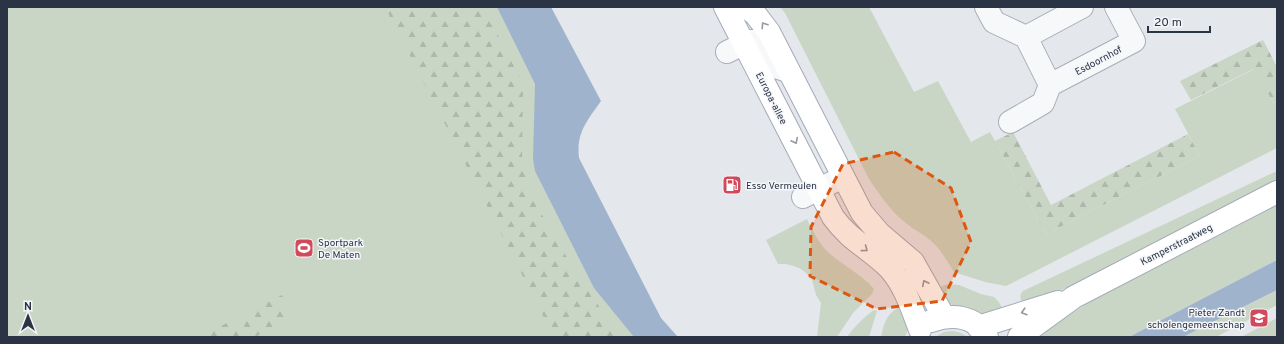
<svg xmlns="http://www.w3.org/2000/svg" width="1284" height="344" font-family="Overpass,sans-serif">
<defs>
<pattern id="forest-firs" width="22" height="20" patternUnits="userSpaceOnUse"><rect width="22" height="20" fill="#c9d6c5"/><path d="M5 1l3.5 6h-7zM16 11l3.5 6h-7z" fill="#adb8ab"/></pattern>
</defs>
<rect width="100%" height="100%" fill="#e4e7ec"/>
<path fill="#c9d6c5" d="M7 7H517L556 165 651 337H7Z
M780 7H869L914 92 938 81 971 142 990 132 1046 234 1200 156 1175 109 1254 69 1274 103 1277 102V148L1006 286 985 282 954 272C947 261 940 248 930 240 923 234 914 230 907 224 891 212 880 195 869 179L785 13Z
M1277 171V180L1072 286 1023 304C1020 298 1019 296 1023 291Z
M1277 205V260L1129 337H1042L1040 334 1086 304Z
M807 219C813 231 819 244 829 253 844 266 861 274 874 289L872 294 853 313 837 337H817L821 303 816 295 812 280 807 274 801 269 794 266 786 264H778L766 240Z
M950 284 959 285 981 294 994 297 998 301 1004 311 988 317 957 308 949 303 936 289 944 285Z
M1277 290V305L1216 337H1183Z
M902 306 908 329 905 337H881C884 323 887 312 902 306Z
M874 310 877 311 869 337H847C855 326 863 318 874 310Z
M1277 318V337H1241Z
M953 331 961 333 968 337H935L944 332Z"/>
<path fill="url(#forest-firs)" d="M385 7H483L523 83 522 158 527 181 535 202 559 245 619 337H554Z
M1263 40 1277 67V102L1274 103 1253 69 1191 100 1180 81Z
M1013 132 1051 205 1188 134 1200 156 1046 234 995 141Z
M282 295 291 314 275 327 255 337H199Z"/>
<path fill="#9fb4cc" d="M497 7H551L601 101C587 121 576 133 579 158L661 318 678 337H634L594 288 535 171 533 159 535 84Z
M1277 260V290L1183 337H1129Z"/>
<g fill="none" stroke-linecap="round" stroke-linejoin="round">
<defs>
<path id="minor" d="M986 7 994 22 1026 37 1050 85 1134 41 1116 7
M1026 37 1082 7
M727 52 749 41H756L770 59 775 67 788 71
M1010 122 1043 103 1050 85
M803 197 843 177"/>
<path id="major" d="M725 7 833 217C850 241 872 250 890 269 905 286 912 309 920 330
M746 7 756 15 769 32 862 213 880 234 913 262 944 317
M931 321C952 314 975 315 987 337
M978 327 1058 302
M1019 337 1074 297 1277 192"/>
</defs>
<use href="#minor" stroke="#a9aeb7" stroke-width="24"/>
<use href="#major" stroke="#a3abb8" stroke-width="24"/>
<use href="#minor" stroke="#f7f8fa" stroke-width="22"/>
<use href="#major" stroke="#fff" stroke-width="22"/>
</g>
<defs><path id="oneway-chevron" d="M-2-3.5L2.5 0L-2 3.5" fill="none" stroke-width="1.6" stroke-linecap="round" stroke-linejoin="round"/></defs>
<g stroke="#959aa2">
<use href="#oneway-chevron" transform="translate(764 25) rotate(-124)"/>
<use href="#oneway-chevron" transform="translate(795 141) rotate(63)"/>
<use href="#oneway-chevron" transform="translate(865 249) rotate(37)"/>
<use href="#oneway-chevron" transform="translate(925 283) rotate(-116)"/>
<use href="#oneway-chevron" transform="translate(1024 312) rotate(163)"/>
</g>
<path fill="#df570f" fill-opacity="0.2" stroke="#df570f" stroke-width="3" stroke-dasharray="8 5" stroke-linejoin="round" d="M894 152 951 188 971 242 942 301 877 309 810 276 811 227 843 164Z"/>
<defs>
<symbol id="fuel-square" viewBox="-11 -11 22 22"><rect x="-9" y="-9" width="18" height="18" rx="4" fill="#d1495b" stroke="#f4f6f9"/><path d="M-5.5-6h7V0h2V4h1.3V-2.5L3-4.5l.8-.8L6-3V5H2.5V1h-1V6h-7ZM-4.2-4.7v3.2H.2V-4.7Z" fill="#fff"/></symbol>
<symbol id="stadium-square" viewBox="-11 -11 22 22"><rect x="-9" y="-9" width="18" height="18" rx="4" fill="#d1495b" stroke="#f4f6f9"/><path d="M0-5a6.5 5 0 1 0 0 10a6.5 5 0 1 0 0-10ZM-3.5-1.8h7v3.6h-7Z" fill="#fff"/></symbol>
<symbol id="school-square" viewBox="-11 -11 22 22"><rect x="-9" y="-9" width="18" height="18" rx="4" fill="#d1495b" stroke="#f4f6f9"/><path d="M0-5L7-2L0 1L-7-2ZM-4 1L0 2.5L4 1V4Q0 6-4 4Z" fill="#fff"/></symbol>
</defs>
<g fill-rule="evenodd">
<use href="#fuel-square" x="721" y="174" width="22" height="22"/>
<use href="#stadium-square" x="293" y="237" width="22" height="22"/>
<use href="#school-square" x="1248" y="307" width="22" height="22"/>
</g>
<g text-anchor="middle" stroke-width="3" stroke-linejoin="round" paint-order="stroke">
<g font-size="10" fill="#2b3445" stroke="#f4f6f9">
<text transform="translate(1098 60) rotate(-28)" y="4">Esdoornhof</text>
<text transform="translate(772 98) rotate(63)" y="4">Europa-allee</text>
<text transform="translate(1176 244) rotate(-27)" y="4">Kamperstraatweg</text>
</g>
<g font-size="10" fill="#2b3445" stroke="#f4f6f9" text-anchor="start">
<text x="746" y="189">Esso Vermeulen</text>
<text x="318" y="246">Sportpark<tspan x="318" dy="12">De Maten</tspan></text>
<text x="1245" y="316" text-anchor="end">Pieter Zandt<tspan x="1245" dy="12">scholengemeenschap</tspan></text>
</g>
</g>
<rect width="1284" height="344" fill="none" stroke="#2b3445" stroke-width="16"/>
<g transform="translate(28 316)" stroke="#f4f6f9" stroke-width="3" paint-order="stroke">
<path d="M0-3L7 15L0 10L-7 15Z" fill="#2b3445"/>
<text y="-6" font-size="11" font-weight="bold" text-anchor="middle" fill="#2b3445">N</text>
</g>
<path d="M1148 26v6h62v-6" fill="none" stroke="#2b3445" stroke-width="2"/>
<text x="1154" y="26" font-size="12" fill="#2b3445" stroke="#f4f6f9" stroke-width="3" paint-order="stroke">20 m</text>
</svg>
